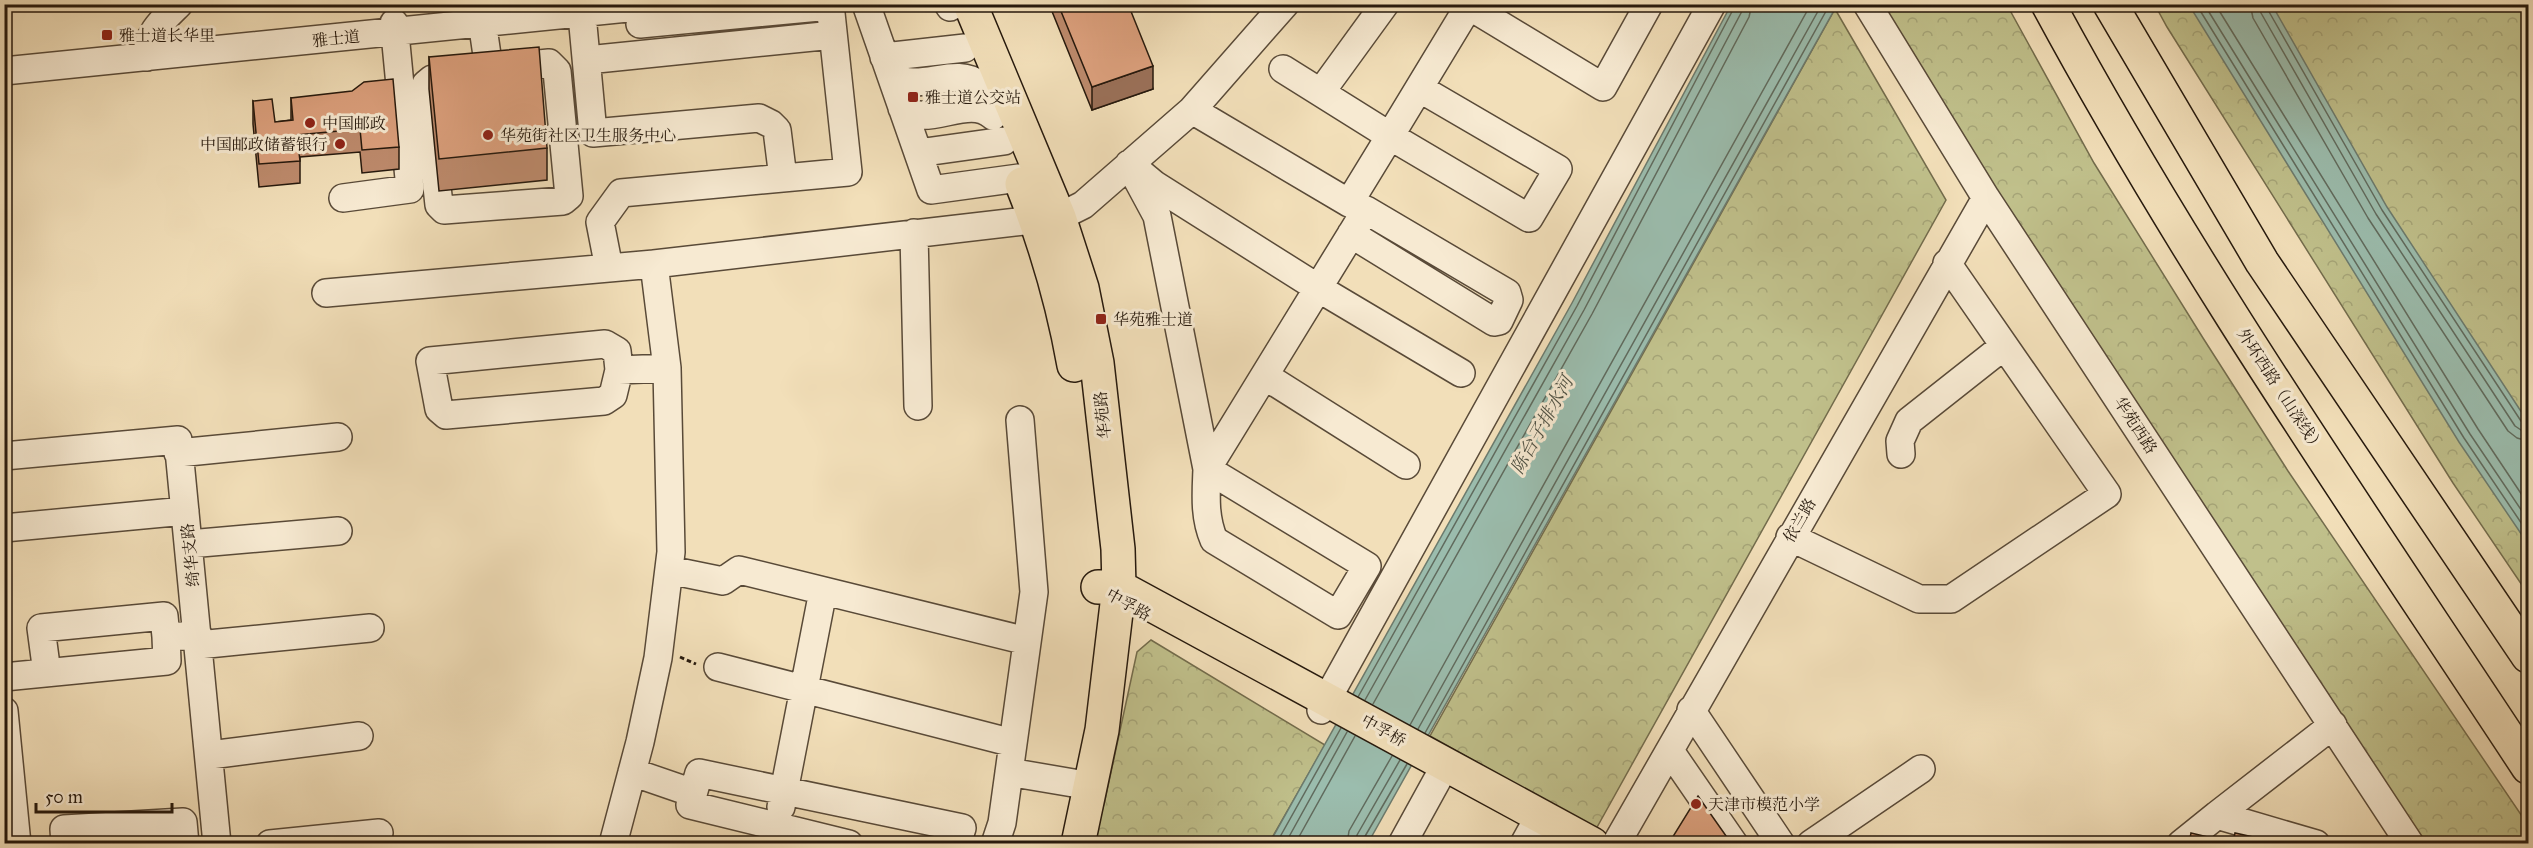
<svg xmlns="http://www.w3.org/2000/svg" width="2533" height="848" font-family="'IM FELL Great Primer','Noto Serif SC',serif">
<defs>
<pattern id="park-crowns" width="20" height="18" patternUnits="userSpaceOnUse" patternTransform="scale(1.5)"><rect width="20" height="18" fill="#c0c08b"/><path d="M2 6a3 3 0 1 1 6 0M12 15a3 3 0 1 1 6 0" fill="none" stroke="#a5a477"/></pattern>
</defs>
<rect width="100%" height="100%" fill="#f2dfb9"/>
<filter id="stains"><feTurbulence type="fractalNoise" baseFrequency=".00333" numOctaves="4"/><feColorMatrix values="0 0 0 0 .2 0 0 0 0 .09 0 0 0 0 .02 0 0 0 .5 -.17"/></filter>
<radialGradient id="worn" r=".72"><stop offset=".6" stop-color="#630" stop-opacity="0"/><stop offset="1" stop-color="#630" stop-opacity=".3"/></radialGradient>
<path fill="url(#park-crowns)" stroke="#736c4c" stroke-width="1.5" d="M1883 5H2007L2094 163 2203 338 2288 471 2528 825V843H2423L2050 274 1936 95Z
M2155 5H2528V594L2453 483 2167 27Z
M1835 9 1946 200 1596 829 1430 736Z
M1151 640 1325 745 1269 843 1093 844 1105 800 1137 652Z"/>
<path fill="#9bbdae" stroke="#6c7b6e" stroke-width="1.5" d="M1731 5H1837L1368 843 1269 844 1572 303Z
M2189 5H2272L2387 207 2528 422V544L2459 442Z"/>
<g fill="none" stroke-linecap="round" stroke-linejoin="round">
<path stroke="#606b5e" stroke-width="1.5" d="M2196 4 2464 438 2528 533
M2204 4 2470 434 2528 520
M2215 4 2478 429 2528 504
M2250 4 2253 18 2368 218 2508 431 2517 438 2528 441
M2259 4 2261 13 2376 214 2515 426 2521 430 2528 432
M2267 4 2268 10 2382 210 2521 421 2528 424
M1358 697 1577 306 1736 4
M1365 700 1584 310 1741 13 1743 4
M1373 704 1592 314 1749 17 1752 4
M1410 725 1811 4
M1418 729 1822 4
M1425 733 1830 4
M1276 844 1341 728
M1285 844 1347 732
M1295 844 1355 736
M1347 844 1349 831 1392 756
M1356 844 1357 835 1400 760
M1363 844 1364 838 1407 764"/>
<defs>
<path id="minor" d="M581 4 593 133 759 118 771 124 777 130 783 178
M866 4 931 190 1019 178
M948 4 950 7
M1867 4 1986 198 2410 844
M1469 6 1603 87 1649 4
M640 24 830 6
M147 57C146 34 164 19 179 4
M884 57 965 48
M587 60 833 35
M1283 69 1390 136 1349 203
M4 71 667 4
M463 74 432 79 426 84 439 205 444 210 563 201 569 196 557 71 549 63 489 69 481 14
M891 74C917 96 954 64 980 85
M1419 88 1558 169 1529 218 1390 136 1470 4
M1321 92 1385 4
M902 108C928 130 968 93 993 116
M918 153 1004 141
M1129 164 1157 216 1207 469 1366 210 1349 203 1192 110
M1137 170 1155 185 1318 288 1461 373
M343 198 410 189 394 23
M914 233 918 406
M1351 234 1494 322 1499 321 1509 300 1507 293 1366 210
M609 268 600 222 621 193 848 172 830 4
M326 293 654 264
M619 370 617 351 605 344 430 361 439 409 446 415 604 401 613 395 619 370 667 368
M1265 376 1406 465
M178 453 338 437
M1901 454 1900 441 1909 421 2004 346
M4 456 178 440 217 844
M1207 469 1367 566 1338 615 1214 540C1204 517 1206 494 1207 469Z
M4 528 185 511
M1790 537 1919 599H1951L2107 494 1947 263
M189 544 338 531
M669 570 723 581 739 570 1027 641
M198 645 370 628
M718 667 1013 743
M47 673 41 628 164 616 166 637
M4 677 167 661 166 637 198 635
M1321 710 1712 4
M1691 710 1781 844
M4 711 17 844
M1670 751 1734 844
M210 755 359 736
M632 772 693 793
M1009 772 1091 786
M781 807 823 591
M2217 815 2333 725
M65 844 64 829 183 822 185 844
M270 844 379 833
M613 844 640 742 658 658 671 552 667 368 654 264 1059 217 1083 205 1192 110 1285 4
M849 844 690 805 699 773 962 828 957 844
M995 844 1002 823 1034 592 1020 420
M1402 844 1446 764
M1524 844 1540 815
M1616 844 1986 198
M1811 844 1921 769
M2181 844 2217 815 2316 844"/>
<path id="major" d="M970 4 1059 217 1082 288 1097 363 1118 549 1119 587 1102 730 1078 844
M1022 184C1045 242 1063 303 1074 365
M1098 587H1119L1592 844"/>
<path id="highway" d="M2048 4C2191 269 2363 516 2528 767
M2110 4 2262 262 2528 656"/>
</defs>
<use href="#minor" stroke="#594a38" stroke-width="30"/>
<use href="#major" stroke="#26190d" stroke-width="36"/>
<use href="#highway" stroke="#26190d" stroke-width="36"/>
<path stroke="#26190d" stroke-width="3" stroke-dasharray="4.5 3" stroke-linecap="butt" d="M680 657 696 664"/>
<use href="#minor" stroke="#f7ead2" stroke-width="27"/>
<use href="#major" stroke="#f2dfb9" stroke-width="33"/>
<use href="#highway" stroke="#f2dfb9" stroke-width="33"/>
</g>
<path fill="#bd8a6c" stroke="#26190d" stroke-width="1.5" d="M1049 4H1128L1153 89 1092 110Z
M429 57 547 148V180L439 191 429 89Z
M291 98 399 147V169L362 173 360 152 300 157V183L259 187 253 124V101L275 122 291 120Z"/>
<path fill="#9a7058" stroke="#26190d" stroke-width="1.5" d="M1153 66V89L1092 110V87Z"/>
<path fill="#dca07d" stroke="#26190d" stroke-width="1.5" d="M1058 4H1128L1153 66 1092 87Z
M539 47 547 148 439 159 429 57Z
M393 79 399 147 362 150 360 129 297 135 300 161 259 164 253 101 272 99 275 122 293 120 291 98 352 91 364 82Z
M1698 796 1731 843H1669Z
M2191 833 2233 843 2235 833 2280 843H2189Z"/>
<g fill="#8f2418" stroke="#f7ead2" stroke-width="2">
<rect x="101" y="29" width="12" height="12" rx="3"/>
<rect x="907" y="91" width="12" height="12" rx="3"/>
<circle cx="310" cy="123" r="6"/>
<circle cx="488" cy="135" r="6"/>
<circle cx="340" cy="144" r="6"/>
<rect x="1095" y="313" width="12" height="12" rx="3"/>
<circle cx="1696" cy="804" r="6"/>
</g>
<g text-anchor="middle" stroke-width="6" stroke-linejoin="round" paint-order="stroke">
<g font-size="16" fill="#26190d" stroke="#f7ead2" text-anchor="start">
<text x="119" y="41">雅士道长华里</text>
<text x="925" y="103">雅士道公交站</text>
<text x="322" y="129">中国邮政</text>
<text x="500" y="141">华苑街社区卫生服务中心</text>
<text x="328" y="150" text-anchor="end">中国邮政储蓄银行</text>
<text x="1113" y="325">华苑雅士道</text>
<text x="1708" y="810">天津市模范小学</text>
</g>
<g font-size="16" fill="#26190d" stroke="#f7ead2">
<text transform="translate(336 38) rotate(-6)" y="6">雅士道</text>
<text transform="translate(2281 390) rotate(57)" y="6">外环西路（山深线）</text>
<text transform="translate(1102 415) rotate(-96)" y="6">华苑路</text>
<text transform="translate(2136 425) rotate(57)" y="6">华苑西路</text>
<text transform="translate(1799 520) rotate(-60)" y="6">依兰路</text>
<text transform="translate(190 555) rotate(-96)" y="6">绮华支路</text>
<text transform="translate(1129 604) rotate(29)" y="6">中孚路</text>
<text transform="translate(1384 730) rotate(29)" y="6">中孚桥</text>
</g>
<g font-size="18" font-style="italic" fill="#4f5245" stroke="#f7ead2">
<text transform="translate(1542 425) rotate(-61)" y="6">陈台子排水河</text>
</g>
</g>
<rect width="2533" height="848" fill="none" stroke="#f2dfb9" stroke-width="24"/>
<rect x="6" y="6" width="2521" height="836" fill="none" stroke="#26190d" stroke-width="3"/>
<rect x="12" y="12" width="2509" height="824" fill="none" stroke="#26190d" stroke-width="1.5"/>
<path d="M36 803v9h136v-9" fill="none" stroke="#26190d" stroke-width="3"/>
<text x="45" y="803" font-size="18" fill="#26190d" stroke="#f7ead2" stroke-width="4.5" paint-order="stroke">50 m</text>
<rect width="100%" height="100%" filter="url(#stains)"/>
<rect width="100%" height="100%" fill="url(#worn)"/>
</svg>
